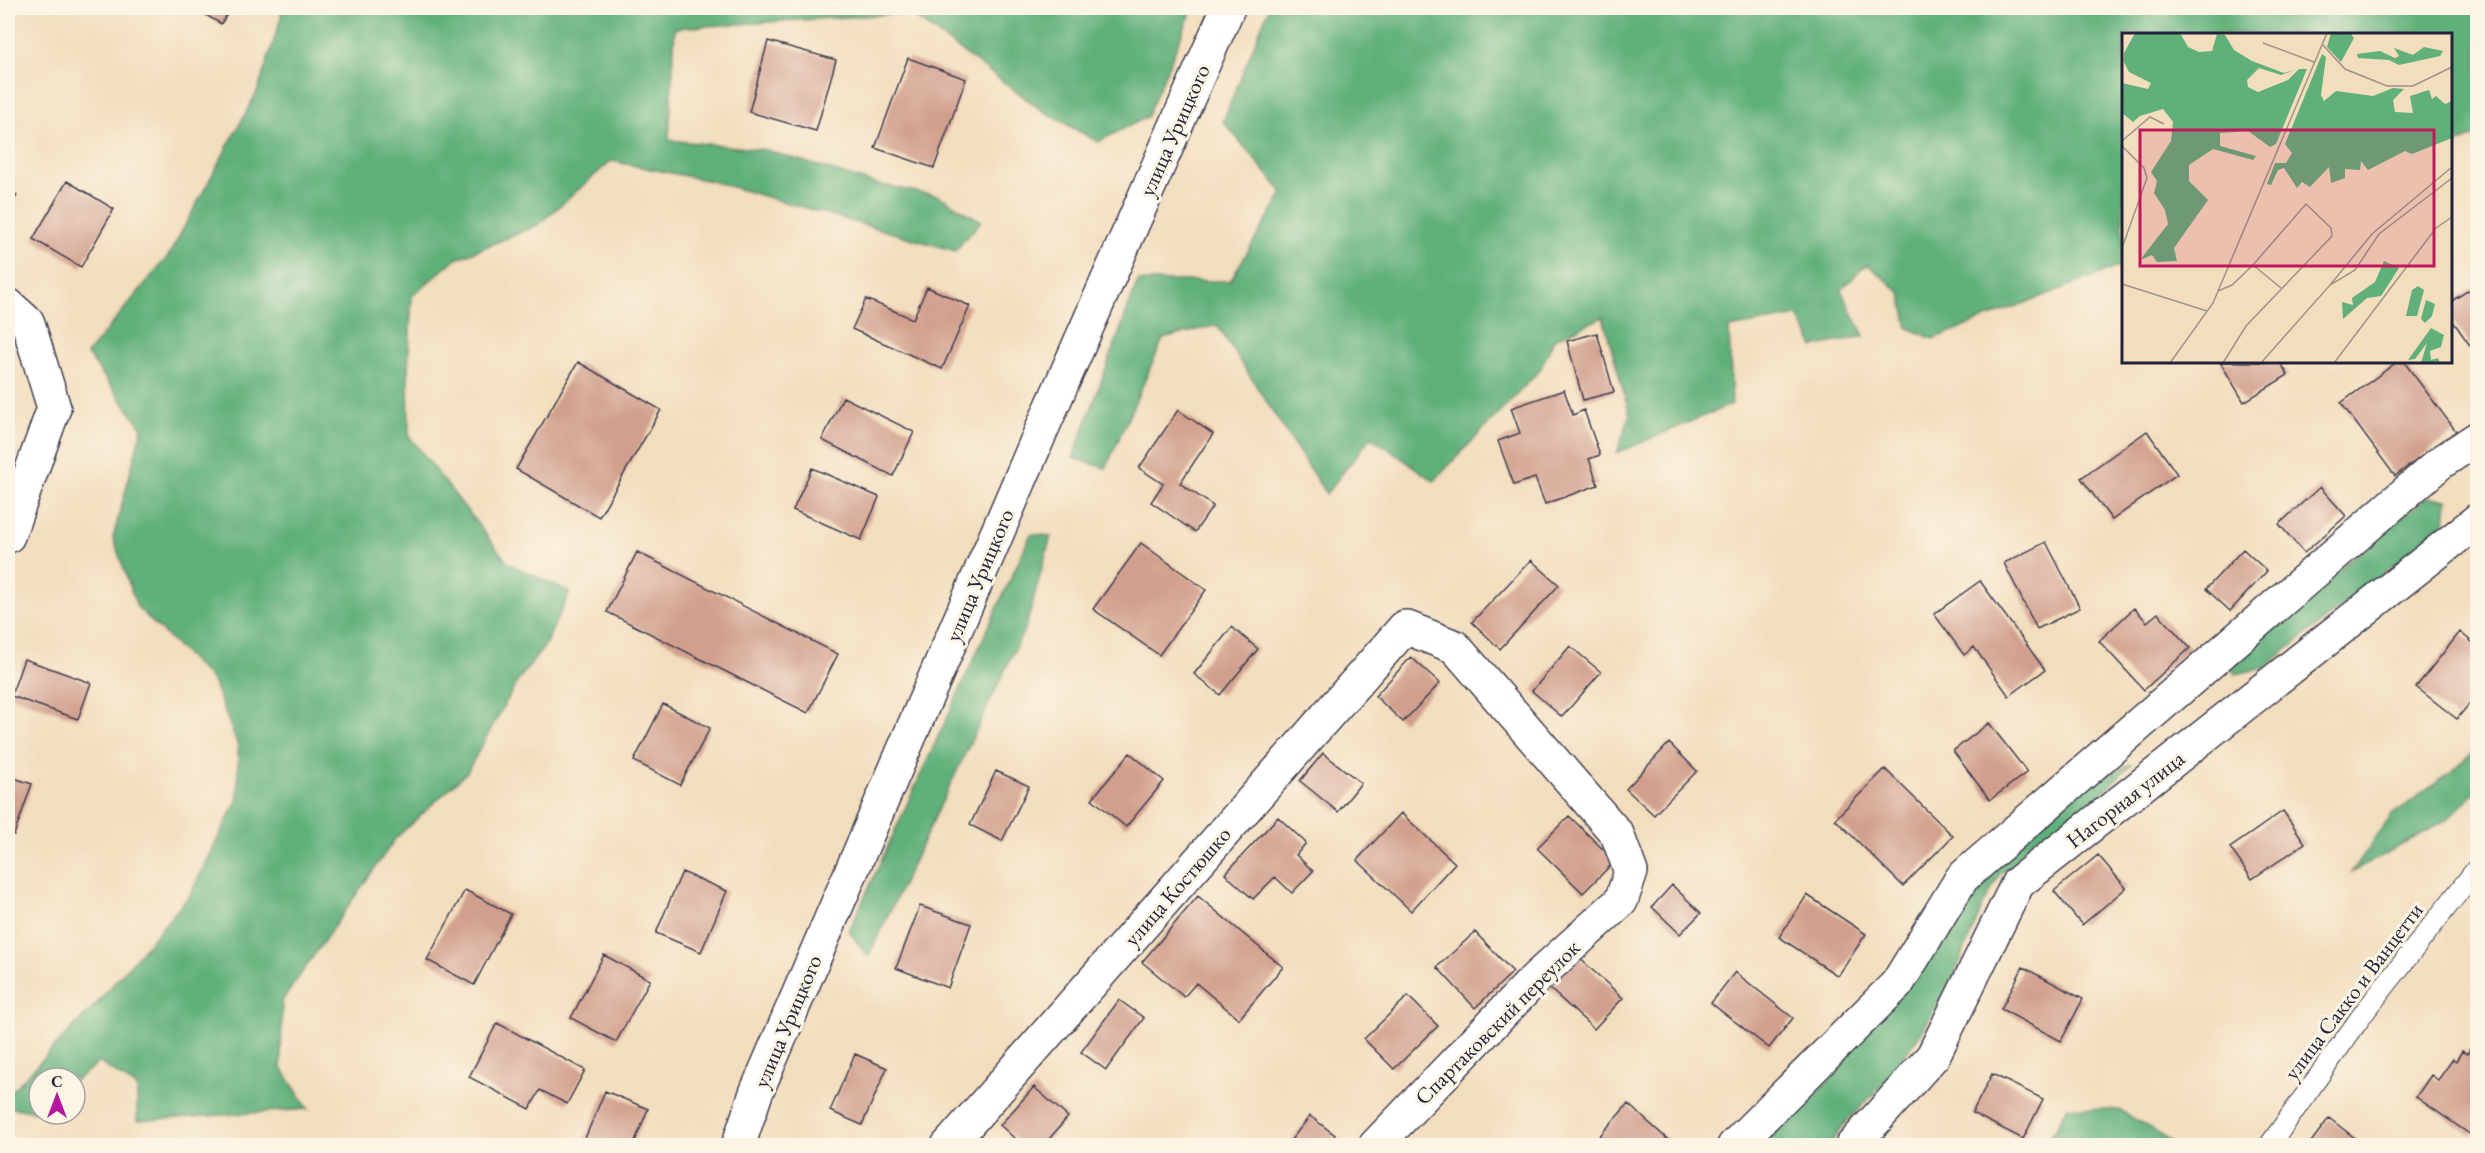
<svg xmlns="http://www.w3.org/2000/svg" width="2485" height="1153" font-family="'EB Garamond',serif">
<rect width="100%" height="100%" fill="#fcf5e5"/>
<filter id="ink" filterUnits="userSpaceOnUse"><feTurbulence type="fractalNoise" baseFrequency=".0167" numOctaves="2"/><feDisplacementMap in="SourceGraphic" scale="12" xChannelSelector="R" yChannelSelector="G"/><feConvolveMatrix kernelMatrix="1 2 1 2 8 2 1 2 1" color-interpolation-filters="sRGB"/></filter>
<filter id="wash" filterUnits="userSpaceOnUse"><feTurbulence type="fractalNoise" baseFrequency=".008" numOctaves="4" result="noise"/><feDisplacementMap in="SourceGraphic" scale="24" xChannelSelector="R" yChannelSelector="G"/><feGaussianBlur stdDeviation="1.35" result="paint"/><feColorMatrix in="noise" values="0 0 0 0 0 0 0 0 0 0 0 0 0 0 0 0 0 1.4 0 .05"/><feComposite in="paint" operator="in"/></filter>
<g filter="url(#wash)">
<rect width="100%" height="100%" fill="#f2ddbd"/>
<path fill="#61b07a" stroke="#42695a" stroke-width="1.5" d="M281 8H1193L1147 117 1098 142 1043 111 909 13 675 28 669 140 766 150 876 184 939 196 981 221 955 251 711 181 611 161 538 225 454 260 412 296 408 369 409 436 508 563 570 592 544 647 519 679 467 772 395 839 282 1001 281 1067 308 1109 137 1121V1087L99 1062 75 1081V1078H39V1109L36 1112 8 1107V1095L97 1003 190 895 238 798V746L213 681 137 607 113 538 142 428 87 354 169 255 258 90 281 18Z
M1269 8H2477V135L2451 146 2450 34H2124L2123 265 1933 339 1908 328 1901 293 1867 264 1841 290 1864 336 1814 347 1798 316 1729 328 1732 404 1617 453 1630 415 1603 317 1554 339 1540 370 1434 481 1371 437 1326 494 1217 325 1163 339 1106 468 1073 458 1138 281H1230L1283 193 1223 121Z
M2425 498 2447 499 2445 524 2264 668 2235 674 2227 661Z
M1031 534 1051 536 1026 626 868 957 849 931Z
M2477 748V790L2447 820 2351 873 2392 815 2451 772Z
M2131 764 2068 828 2000 874 1981 910 1953 978 1924 1028 1885 1082 1843 1126 1829 1145 1758 1146 1785 1123 1828 1081 1963 896 2077 789Z
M2068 1107 2120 1110 2161 1135 2172 1145H2046Z"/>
<g id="blocks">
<path fill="#d19f8d" d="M194 8H231L221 24Z
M768 41 836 60 816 131 749 112Z
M908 58 966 79 934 168 875 148Z
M67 181 114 209 81 267 33 239Z
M8 189 17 195 8 212Z
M2478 284V352L2476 354 2450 317V302Z
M927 287 970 306 942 369 852 329 866 299 913 319Z
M1597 333 1614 392 1583 400 1567 341Z
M578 362 661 410 599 517 516 469Z
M2220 362H2280L2288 375 2244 402Z
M2397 362H2404L2456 431 2395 476 2341 403Z
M1564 390 1573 415 1584 410 1600 455 1589 459 1598 485 1545 504 1535 478 1514 485 1498 441 1520 433 1511 408Z
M843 397 914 432 893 476 822 440Z
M1178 410 1213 434 1180 483 1213 506 1195 532 1151 502 1163 484 1139 468Z
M2147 431 2177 474 2112 520 2081 478Z
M812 468 879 497 861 540 793 510Z
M2320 487 2346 516 2304 553 2279 524Z
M2046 542 2080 608 2037 629 2004 563Z
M1141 543 1206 590 1159 655 1093 609Z
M2243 549 2267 571 2230 611 2206 589Z
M637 552 838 654 808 713 607 612Z
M1531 560 1559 585 1500 649 1472 622Z
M1980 581 2045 670 2009 696 1974 647 1964 655 1934 614Z
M2134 608 2147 622 2158 613 2190 648 2144 690 2099 641Z
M1232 627 1258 649 1220 695 1194 674Z
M2460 632 2478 647V693L2457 719 2416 687Z
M1570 646 1601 672 1562 717 1532 691Z
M1411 657 1440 683 1403 722 1375 696Z
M24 659 91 683 78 719 11 696Z
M663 704 710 728 680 785 634 761Z
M1989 723 2027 772 1990 800 1953 751Z
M1669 743 1697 771 1654 815 1626 789Z
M1130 753 1164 781 1126 827 1092 799Z
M1323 753 1361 783 1338 812 1300 781Z
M1885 769 1953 836 1903 886 1835 819Z
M996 771 1029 786 1002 841 970 825Z
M8 776 32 784 14 835 8 833Z
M2283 811 2305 843 2252 879 2230 848Z
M1401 813 1455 863 1411 911 1357 860Z
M1569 816 1615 861 1583 893 1537 848Z
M1278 817 1306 843 1296 855 1313 871 1292 893 1275 877 1253 899 1225 874Z
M2098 855 2126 888 2082 925 2054 891Z
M682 872 727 891 701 952 656 933Z
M1672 885 1701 913 1680 934 1652 907Z
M465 890 511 914 474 985 427 960Z
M1807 895 1866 934 1838 976 1779 937Z
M1198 896 1283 967 1239 1019 1196 983 1184 997 1142 962Z
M920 906 971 924 948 988 896 968Z
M1475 932 1513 972 1475 1008 1437 967Z
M604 955 650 980 616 1042 571 1018Z
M1577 956 1623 998 1594 1029 1548 987Z
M2023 967 2083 999 2061 1041 2001 1009Z
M1735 972 1793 1018 1769 1048 1711 1003Z
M1408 996 1438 1026 1394 1069 1364 1039Z
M1119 1000 1144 1018 1106 1070 1081 1052Z
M497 1023 585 1070 567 1104 540 1090 530 1109 469 1077Z
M2473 1044 2478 1047V1126L2471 1135 2416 1097 2431 1075 2438 1080 2453 1059 2456 1061 2462 1051 2467 1054Z
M855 1054 887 1068 862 1125 830 1111Z
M1992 1074 2043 1099 2023 1139 1972 1113Z
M1034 1087 1068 1117 1043 1146H1023L1000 1125Z
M605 1091 648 1109 633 1146H590L583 1143Z
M1628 1104 1675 1146H1602L1596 1140Z
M1310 1116 1335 1135 1326 1146H1286Z
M2329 1118 2365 1146H2308Z"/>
</g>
</g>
<g filter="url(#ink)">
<use href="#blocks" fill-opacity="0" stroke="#413e4e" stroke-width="1.5"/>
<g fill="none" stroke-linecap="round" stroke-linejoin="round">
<defs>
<path id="service" d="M2269 1146 2363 1014 2478 867"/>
<path id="minor" d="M8 305 28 323 54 408 8 536
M948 1146 1405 627 1455 647 1617 834 1631 872 1621 901 1536 978 1375 1146
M1734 1146 1897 984 1962 878 2440 463 2478 438
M1852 1146 1933 1056 2018 883 2478 520"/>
<path id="secondary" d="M738 1146 756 1093 1045 422 1228 8"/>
</defs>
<use href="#service" stroke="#413e4e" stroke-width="22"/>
<use href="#minor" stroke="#413e4e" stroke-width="36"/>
<use href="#secondary" stroke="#413e4e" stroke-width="36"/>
<use href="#service" stroke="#fff" stroke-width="20"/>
<use href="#minor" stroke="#fff" stroke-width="33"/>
<use href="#secondary" stroke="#fff" stroke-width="33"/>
</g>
</g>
<g text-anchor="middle" stroke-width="6" stroke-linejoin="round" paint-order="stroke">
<g font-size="22" fill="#22223b" stroke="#fcf5e5">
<text transform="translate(1174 130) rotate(-66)" y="8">улица Урицкого</text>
<text transform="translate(979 575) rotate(-67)" y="8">улица Урицкого</text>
<text transform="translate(2125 799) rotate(-38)" y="8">Нагорная улица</text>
<text transform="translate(1177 886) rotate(-49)" y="8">улица Костюшко</text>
<text transform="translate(2353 991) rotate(-53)" y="8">улица Сакко и Ванцетти</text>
<text transform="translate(787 1021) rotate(-67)" y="8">улица Урицкого</text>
<text transform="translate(1497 1022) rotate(-45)" y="8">Спартаковский переулок</text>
</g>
</g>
<g transform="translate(2122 33)">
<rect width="330" height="330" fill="#f2ddbd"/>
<path d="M13 0H58L66 14 77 19 90 18 95 1 103 2 112 17 130 28 162 40 173 37 159 42 137 35 125 47 126 54 136 59 166 47 177 36H185L154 111 148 114 126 98 98 100V113L134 123 131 127 91 116 67 132V148L86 167 52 215 55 228 35 229 30 222 18 227 46 191 43 177 32 160 35 148 29 139 49 108 51 89 41 76 18 83 11 89 0 80V50L26 56 29 50 7 39 2 29V20ZM209 0 229 1 232 5 219 29 205 14ZM302 14 321 18 318 23 277 32 267 27 236 25 235 21 258 18 273 25 277 23 272 15 291 22ZM200 21 204 24 199 62 202 68 214 58 251 63 271 55 282 56 271 67 273 79 291 80 288 63 307 57 310 66 314 63 323 71 330 68V105L290 121 283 118 246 137 239 128 238 137 223 136V145L209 150 207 134 188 154 180 149 175 155 162 135 156 137 149 152 145 151 153 130H164L170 120 163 111ZM262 228 277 235 259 263 245 265 221 286 220 269 231 272 230 265 253 249ZM296 253 302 257 295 283H284L290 257ZM304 267 313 271 310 283 303 290 299 286ZM309 295 322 302 319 314 308 318 309 327 316 325 318 330H299L305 310 293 326 286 327Z" fill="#61b07a"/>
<path fill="none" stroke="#9f9289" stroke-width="1.5" d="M141 10 192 29M200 11 223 36 265 53H291L330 34M0 108 28 84 42 91M0 113 22 135 25 145 0 215M131 232 159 255M0 251 85 278M208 252 250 201 330 134M96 258 110 252 131 232 184 171 209 195 210 203 124 293 101 330M48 330 91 270 205 0M139 330 208 252 233 237 257 201 330 145M212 330 314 195 330 184"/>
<path fill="#c2185b" fill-opacity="0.15" stroke="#c2185b" stroke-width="3" d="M18 97H312V233H18Z"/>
<rect width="330" height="330" fill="none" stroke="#22223b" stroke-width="3"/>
</g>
<rect width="2485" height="1153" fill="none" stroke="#fcf5e5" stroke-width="30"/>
<g transform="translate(57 1096)"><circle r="28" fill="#fcf5e5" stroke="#a5a1a1" stroke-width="1.5"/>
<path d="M0-4.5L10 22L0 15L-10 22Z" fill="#b5179e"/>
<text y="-9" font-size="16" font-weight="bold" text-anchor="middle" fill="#22223b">С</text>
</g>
</svg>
